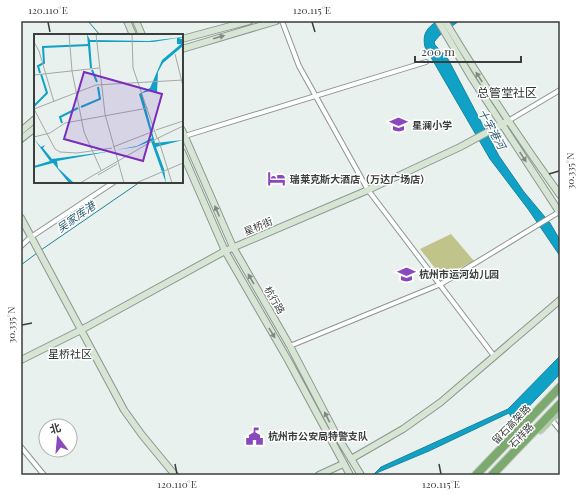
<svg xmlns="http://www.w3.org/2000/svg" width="581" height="496" font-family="'Playfair Display','Noto Sans SC',serif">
<rect width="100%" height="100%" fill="#e8f1ed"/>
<path fill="#c0c38a" d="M451 234 474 261 442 277 420 249Z"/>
<path fill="#10a1c7" stroke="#1d839d" d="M437 21H459L440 35 434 42 435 45 448 59 499 156 524 192 550 223 560 240V256L528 209 490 159 425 47C422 34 427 28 437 21Z
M560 356V374L514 422 509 413 429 451 374 474 381 467 508 409Z"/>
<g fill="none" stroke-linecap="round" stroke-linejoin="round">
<path stroke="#1d839d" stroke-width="1" d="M88 21 100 35
M41 250 140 182
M21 265 37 253"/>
<defs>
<path id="street" d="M282 21 299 66 368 190 494 356
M508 121 560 90
M185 136 426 62
M21 246 31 237 114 182
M290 346 441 284 559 212
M551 419 560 430
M21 447 44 475"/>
<path id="secondary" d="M127 21 133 35
M136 21 142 35
M438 21 471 77 560 213
M445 21C481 81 519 138 560 195
M182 39 249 21
M182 49 276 21
M182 130 233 247 290 346 336 434 361 475
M21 131 35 119
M21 139 35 128
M182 152 225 251 288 360 350 475
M21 218 124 410 142 435 175 475
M21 360 81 330 225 251 368 190 460 147 508 121
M351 459 403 429 441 402 560 300
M319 475 343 464"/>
<path id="primary" d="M540 430 560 410"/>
<path id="highway" d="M476 475 560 387
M492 475 560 404"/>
</defs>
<use href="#street" stroke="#8c9591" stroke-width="6"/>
<use href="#secondary" stroke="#8c9591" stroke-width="8"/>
<use href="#primary" stroke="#cccdcc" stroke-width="9"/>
<use href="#highway" stroke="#cccdcc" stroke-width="10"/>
<use href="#street" stroke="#fff" stroke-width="4"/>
<use href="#secondary" stroke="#d7e5d4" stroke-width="6"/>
<use href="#primary" stroke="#b0cba8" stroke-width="7"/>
<use href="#highway" stroke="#7ba96e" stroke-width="8"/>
</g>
<defs><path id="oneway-solid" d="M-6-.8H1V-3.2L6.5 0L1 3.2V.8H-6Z"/></defs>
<g fill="#818980">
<use href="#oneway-solid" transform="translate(219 37) rotate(-16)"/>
<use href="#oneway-solid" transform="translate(479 77) rotate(-123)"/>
<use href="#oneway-solid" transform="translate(523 157) rotate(57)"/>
<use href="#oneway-solid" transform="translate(217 211) rotate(-113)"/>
<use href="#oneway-solid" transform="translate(251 279) rotate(-120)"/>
<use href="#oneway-solid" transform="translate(272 333) rotate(59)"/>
<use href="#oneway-solid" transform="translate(327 417) rotate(-117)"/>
</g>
<path fill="none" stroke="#3a3e3c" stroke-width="1.5" d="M48 22 50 32M312 22 315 32M549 174 559 171M22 325 32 323M175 464 177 474M439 464 441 474"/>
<defs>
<symbol id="school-bare" viewBox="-9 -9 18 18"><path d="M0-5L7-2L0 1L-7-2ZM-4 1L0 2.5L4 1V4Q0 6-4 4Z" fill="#8b48bc" stroke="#fff" stroke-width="2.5" paint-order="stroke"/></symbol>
<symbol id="hotel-bare" viewBox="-9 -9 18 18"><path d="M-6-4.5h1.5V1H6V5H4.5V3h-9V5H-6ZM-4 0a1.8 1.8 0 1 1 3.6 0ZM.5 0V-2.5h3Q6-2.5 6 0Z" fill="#8b48bc" stroke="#fff" stroke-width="2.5" paint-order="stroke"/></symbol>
<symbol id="civic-bare" viewBox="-9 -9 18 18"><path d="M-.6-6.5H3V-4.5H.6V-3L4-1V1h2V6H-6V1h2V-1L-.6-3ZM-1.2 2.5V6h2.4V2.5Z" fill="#8b48bc" stroke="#fff" stroke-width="2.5" paint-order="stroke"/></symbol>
</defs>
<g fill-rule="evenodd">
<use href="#school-bare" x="386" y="112" width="25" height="25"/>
<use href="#hotel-bare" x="264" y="166" width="25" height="25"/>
<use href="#school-bare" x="394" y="262" width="25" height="25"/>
<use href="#civic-bare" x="242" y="424" width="25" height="25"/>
</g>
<g text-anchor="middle" stroke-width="3" stroke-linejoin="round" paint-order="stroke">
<g font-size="10" font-weight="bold" fill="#3a3e3c" stroke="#fff" text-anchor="start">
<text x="412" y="129">星澜小学</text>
<text x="290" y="183">瑞莱克斯大酒店（万达广场店）</text>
<text x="419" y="278">杭州市运河幼儿园</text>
<text x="268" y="440">杭州市公安局特警支队</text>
</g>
<g font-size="10" fill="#3a3e3c" stroke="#fff">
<text transform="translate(258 226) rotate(-23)" y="4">星桥街</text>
<text transform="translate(275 300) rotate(60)" y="4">杭行路</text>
<text transform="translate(511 424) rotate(-46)" y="4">留石高架路</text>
<text transform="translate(521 435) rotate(-46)" y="4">石祥路</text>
</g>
<g font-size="11" font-style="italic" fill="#2d5e70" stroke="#fff">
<text transform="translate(492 129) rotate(61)" y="4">十字港河</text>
<text transform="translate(76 217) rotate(-35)" y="4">吴家库港</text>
</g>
<g font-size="11" fill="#2d3431" stroke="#fff">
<text x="70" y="358">星桥社区</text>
</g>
<g font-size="12" fill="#2d3431" stroke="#fff">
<text x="507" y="97">总管堂社区</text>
</g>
</g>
<g transform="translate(34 34)">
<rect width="149" height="149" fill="#e8f1ed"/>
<path d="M53 0 56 6H59L115 7 149 3 145 5H149V12L129 29 124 38 123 59 116 57 108 59 121 109 149 106 122 113 130 135 132 149 117 107 102 113 82 116 103 112 118 104 105 60 116 54 128 26 147 10H143V4L119 8H56L58 34H56ZM0 105 7 113 11 111 9 114 18 125 78 117 23 127 24 134 40 149H35L19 129 0 134V132L16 127Z" fill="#10a1c7"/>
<path fill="none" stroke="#10a1c7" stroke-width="2" d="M58 36 63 48M6 39 4 32 10 29 9 13 55 11M0 72 13 59 7 40M47 73 66 65 64 53M28 89 26 83 44 74"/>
<path fill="none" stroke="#a2a9a6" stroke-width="1" d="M35 0 38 37 50 98 67 136M62 0 71 80 90 149M98 0 99 34 123 104M0 8 5 17 20 68M141 20 149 52M0 41 65 34M0 75 21 115 26 118 43 119 78 114M0 75 62 51 149 46M122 96 149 87M0 103 16 99 31 89 114 74M124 104 138 149M79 113 120 97M64 141 83 130M46 149 122 105 149 92M102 149 149 129"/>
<path fill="#7b2cbf" fill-opacity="0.15" stroke="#7b2cbf" stroke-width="2" d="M50 38 128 60 109 127 30 105Z"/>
<rect width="149" height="149" fill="none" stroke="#3a3e3c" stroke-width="2"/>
</g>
<rect width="581" height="496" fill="none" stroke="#ffffff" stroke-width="44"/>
<g transform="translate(58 438) rotate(344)"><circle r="19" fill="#ffffff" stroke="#b0b2b1"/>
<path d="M0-3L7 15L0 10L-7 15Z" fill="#8b48bc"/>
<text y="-6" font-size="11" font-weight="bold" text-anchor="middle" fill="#3a3e3c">北</text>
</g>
<path d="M415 56v6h106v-6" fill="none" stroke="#3a3e3c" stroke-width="2"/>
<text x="421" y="56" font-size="12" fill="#3a3e3c" stroke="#ffffff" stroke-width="3" paint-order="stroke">200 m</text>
<rect x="22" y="22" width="537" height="452" fill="none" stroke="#3a3e3c" stroke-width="1.5"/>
<g font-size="10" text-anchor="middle" fill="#3a3e3c">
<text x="48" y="14">120.110°E</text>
<text x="312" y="14">120.115°E</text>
<text transform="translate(570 171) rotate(-90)" y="4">30.335°N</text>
<text transform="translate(11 325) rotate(-90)" y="4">30.335°N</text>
<text x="177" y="488">120.110°E</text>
<text x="441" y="488">120.115°E</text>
</g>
</svg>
